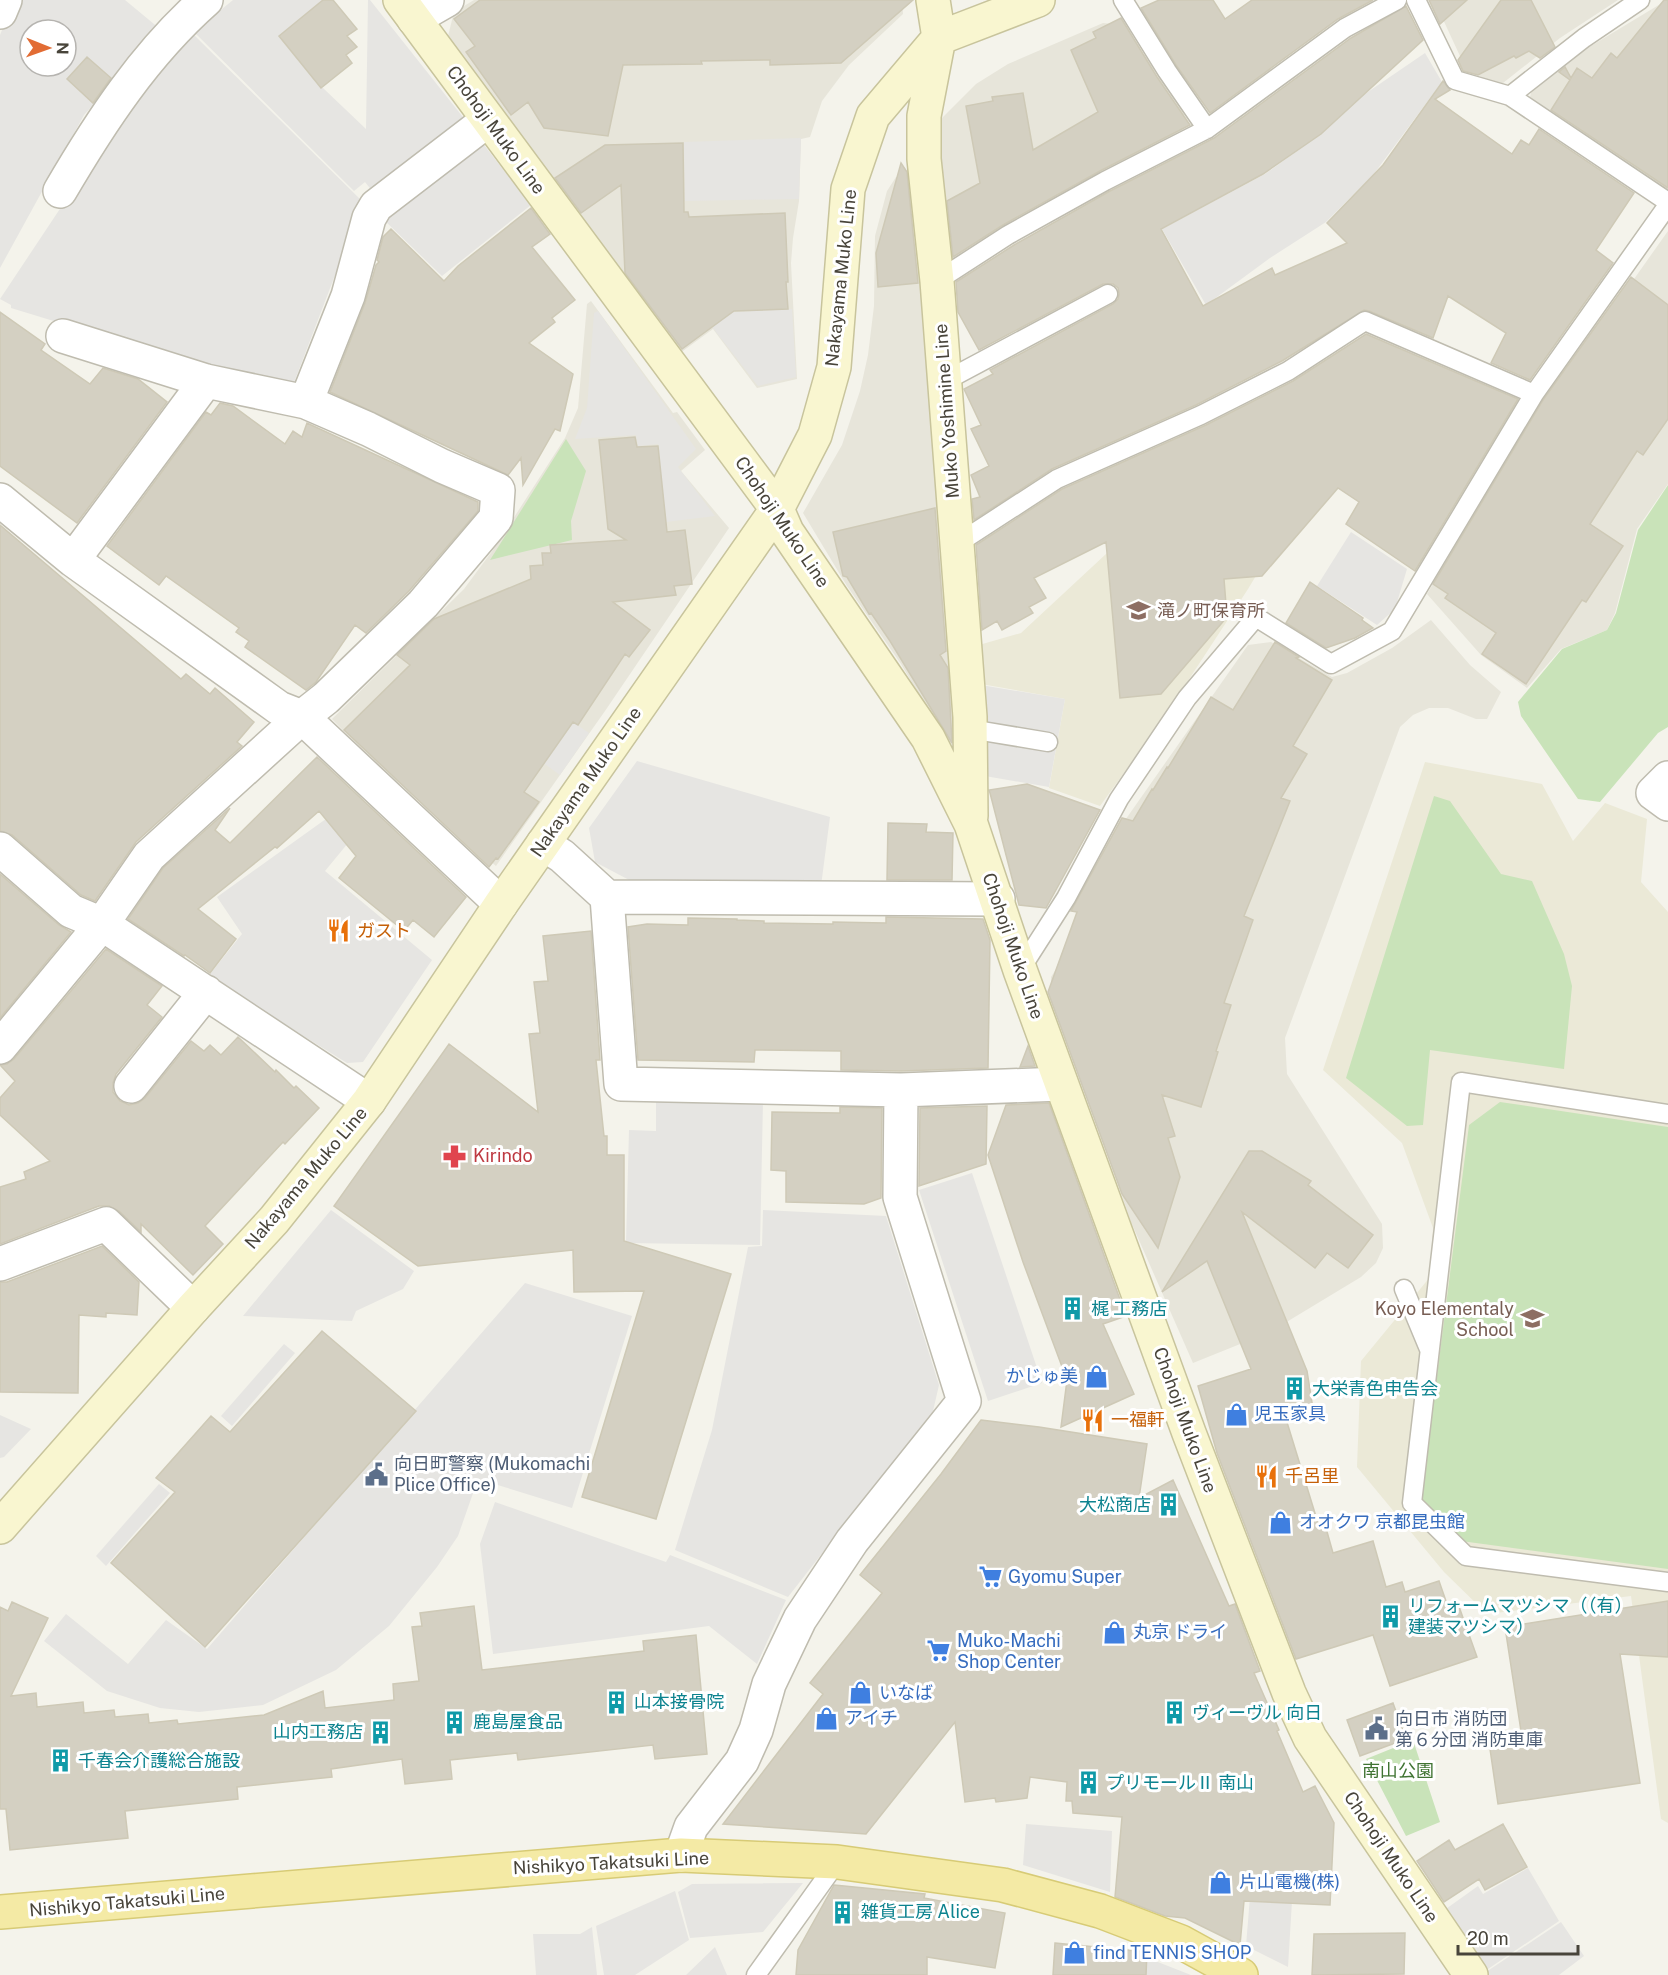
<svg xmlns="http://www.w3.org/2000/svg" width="1668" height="1975" font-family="'Public Sans','Noto Sans JP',sans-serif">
<rect width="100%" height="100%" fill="#f4f3eb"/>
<path fill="#e7e5da" d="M474 0H902L903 14 849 65 822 101 810 137 801 139 799 201 793 238 791 263 797 379 757 388 713 329 676 356 448 36 454 12Z
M1434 0H1618L1560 38 1503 83 1495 84 1466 69Z
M1667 0 1668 186 1666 189H1659L1548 114 1530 97 1532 90 1581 52Z
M1103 23 1122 25 1185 110 1182 130 949 264 939 121 976 84 1008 64Z
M915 176 956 752 951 749 901 664 847 586 803 513 842 445 860 391 868 355 874 306 875 236 887 191 896 177Z
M1668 231V484L1637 529 1615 613 1607 630 1561 649 1527 688 1481 655 1427 594 1477 509 1530 426Z
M591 301 673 413 677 412 705 450 681 471 729 528 605 711 496 866 372 760 332 719 464 589 493 550 565 438 578 408 587 304Z
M1431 620 1470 665 1501 692 1487 719H1476L1448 708H1429L1413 715 1400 727 1285 1038 1287 1074 1382 1224 1383 1248 1376 1263 1361 1277 1270 1332 1193 1363 1131 1222 1051 990V977L1056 969 1066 942 1121 826 1248 645 1271 642 1332 677 1347 673 1392 648Z"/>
<path fill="#ebe9d7" d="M1301 501 1248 589 1161 722 1100 806 1049 788 1065 699 981 684 979 645 1021 633 1149 514Z
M1425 762 1542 784 1573 841 1605 803 1647 819 1641 882 1668 912V1823L1661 1819 1631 1596 1487 1614 1444 1572 1357 1467 1361 1361 1430 1277 1433 1228 1402 1143 1323 1070Z"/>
<path fill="#c9e3b9" d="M566 439 586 471 571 521 572 540 490 560Z
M1668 485V727L1658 733 1600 802 1578 799 1521 716 1518 702 1562 649 1607 630 1616 613 1638 530Z
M1434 796 1450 801 1501 874 1532 881 1564 954 1572 986 1564 1069 1430 1050 1423 1125 1407 1126 1346 1078Z
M1500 1102 1668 1127V1569L1446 1539 1420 1509 1469 1125Z
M1413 1740 1440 1822 1406 1836 1366 1759Z"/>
<path fill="#e6e5e2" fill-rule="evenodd" d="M14 0H125L160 29 84 115 0 268V35ZM30 30H66V66H30Z
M233 0H323L279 36 321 88H323L366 129 368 0H370L466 121 373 192 365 182 354 191 194 32Z
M192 33 363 202 290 393 11 308V305L0 299 131 102Z
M1425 53 1442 82 1373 175 1326 222 1270 258 1206 305 1162 229 1265 174 1326 130 1362 96Z
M477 136 531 205 442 276 383 219Z
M801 138 799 199 685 201 684 142Z
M792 309 796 377 758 386 702 314Z
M598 311 696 449 678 467 715 516 666 522 658 444 638 446 636 435 575 439 587 408 594 313Z
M1351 532 1407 569 1395 609 1377 625 1317 586Z
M981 685 1065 699 1049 787 985 776Z
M564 716 589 733 560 775 535 757Z
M637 761 830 817 821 886 633 882 595 862 589 828Z
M330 816 353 837 325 871 432 960 363 1062 347 1063 244 999 210 974 242 934 217 897Z
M656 1098 763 1101 760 1245 626 1243 629 1130 656 1131Z
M972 1173 1042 1383 988 1401 919 1190Z
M331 1210 414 1271 403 1289 356 1311 352 1321 243 1316Z
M763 1210 886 1216 939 1385 933 1411 788 1597 675 1550 712 1430 748 1247 762 1246Z
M525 1283 632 1316 572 1508 478 1479 458 1536 437 1567 389 1626 336 1670 263 1705 199 1712 160 1708 107 1691 44 1641 66 1614 128 1664 166 1620 207 1649Z
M284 1344 295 1353 232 1426 221 1416Z
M0 1415 31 1429 4 1457 0 1458Z
M159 1484 170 1493 106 1566 96 1556Z
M495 1502 666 1562 670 1555 786 1600 757 1664 709 1626 493 1654 480 1544Z
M1026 1824 1112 1831 1110 1892 1023 1865Z
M1254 1847 1295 1852 1288 1967 1246 1946Z
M1528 1868 1559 1921 1485 1971 1443 1911 1478 1886 1483 1894Z
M803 1883 763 1932 690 1938 678 1892 692 1884Z
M675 1891 689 1940 635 1975H604L596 1926Z
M1561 1922 1584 1956 1559 1975H1488L1486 1972Z
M592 1927 597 1975H536L533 1934H580Z
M1117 1946 1191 1975H1115Z
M715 1947 727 1975H686Z"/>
<path fill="#d4d0c2" stroke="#cec9b6" stroke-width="1.5" d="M323 0H333L357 29 347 36 357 47 346 55 352 63 321 88 279 36Z
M480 0H913L841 63 770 65V60L701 61 702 64 623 65 608 136 544 128 528 102 511 115 466 52 475 46 454 19Z
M1159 0H1213L1225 19 1252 0H1373L1338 19 1210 113 1176 65 1141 8Z
M1429 0H1467L1440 24Z
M1501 0H1531L1555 47 1540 58 1529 51 1516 58 1514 56 1478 75 1463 71 1458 60Z
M1664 0H1668V188L1551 110 1570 80 1559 72 1565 67 1571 78 1577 68 1592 78 1611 53 1617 58Z
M1406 6 1423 40 1321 134 1263 174 1161 229 1203 306 1272 268 1275 275 1347 243 1327 223 1383 165 1443 81 1450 90 1435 99 1512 154 1521 140 1529 145 1539 129 1634 193 1596 250 1613 263 1530 380 1491 363 1506 333 1448 296 1433 338 1369 311 1364 310 1282 361 1196 405 1052 469 974 520 972 499 980 497 971 475 989 466 971 429 981 425 964 389 993 374 990 370 1113 304 1118 299 1119 294 1118 288 1113 284H1103L979 350 958 312 956 282 1014 245 1110 191 1214 138 1351 38Z
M1121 18 1157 77 1190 125 1100 171 1003 225 953 257 947 201 980 183 966 106 993 101 992 97 1023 93 1033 150 1098 112 1071 50 1096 38 1093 32Z
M87 57 111 78 93 103 67 79Z
M683 143 684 212H688L689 217 785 213 788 282H786L788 309 734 311 682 349 625 273 621 185 581 213 555 178 605 145Z
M901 163 907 172 918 283 878 287 876 253Z
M531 208 550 234 532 247 575 300 552 318 555 322 529 343 573 374 560 431 555 429 523 485 521 458 508 475 330 392 365 303 376 265 379 262 377 260 383 237 391 229 444 281 458 266Z
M1631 277 1668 305V419L1643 455 1637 451 1590 524 1623 546 1586 602 1582 600 1526 684 1482 654 1496 633 1445 598 1448 594 1433 584 1543 400Z
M0 312 45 344 41 350 90 384 103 368 138 379 167 402 77 523 0 466Z
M1366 334 1518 399 1415 571 1346 524 1359 502 1338 488 1262 576 1224 579 1227 617 1161 694 1120 698 1106 542 1034 578 1046 598 1029 607 1033 613 1002 630 997 621 982 630 976 545 1062 489 1206 425 1293 381Z
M220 403 233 406 285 444 293 431 302 437 307 423 478 502V511L409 591 366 633 355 625 316 682 306 690 245 647 249 641 236 632 239 628 166 576 159 585 107 546 206 412 211 415Z
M635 437 637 447 658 446 667 532 685 530 692 584 674 586 676 595 613 602 650 630 629 657 625 654 578 725 573 722 524 792 539 802 498 859 496 858 489 867 344 730 410 665 397 655 434 619 531 579 530 566 543 565 542 553H551L550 545 626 540 608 529 599 440Z
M935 508 946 651 940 655 948 668 952 743 890 641 871 613 869 614 847 577 843 576 833 532Z
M0 525 181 679 186 674 210 694 215 688 254 722 237 742 242 746 136 842 95 901 81 895 12 835 0 831Z
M1310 582 1363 618 1362 620 1373 628 1355 638 1326 648 1286 623Z
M1275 642 1299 657 1296 658 1332 680 1293 746 1307 754 1281 798 1290 801 1244 916 1253 920 1224 1003 1231 1005 1216 1051 1218 1052 1201 1107 1162 1095 1175 1136 1168 1138 1180 1177 1158 1248 1122 1194 1048 992 1077 912 1071 911 1122 818 1133 821 1152 789 1153 790 1167 767 1168 768 1211 697 1233 710Z
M317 757 466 897 434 937 413 920 404 931 339 878 356 856 319 811 277 848 275 847 198 909 236 939 210 973 185 955 184 956 128 919 163 868 230 808 215 830 230 843Z
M1027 784 1100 810 1046 908 1019 905 990 793 989 790Z
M888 823 927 824 926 832 953 833 952 880H887Z
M0 874 59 925 71 932 0 1018Z
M886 917 983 919 990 940 988 1068 901 1071 841 1070V1051L755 1050 754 1062 638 1060 628 927 647 924 688 925V918L737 919V920L764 921V923L833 924V922L886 923Z
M591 931 600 1060H596L604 1136H607V1155H624V1241L731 1274 656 1519 582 1497 644 1291 574 1292 573 1250 418 1266 334 1206 449 1044 538 1112 529 1034 540 1033 534 982 548 981 543 936Z
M106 949 162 986 147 1005 162 1017 116 1074 113 1083V1092L120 1101 129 1105 138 1103 145 1098 191 1041 204 1051 210 1045 221 1055 238 1037 275 1072 276 1070 294 1088 296 1086 319 1108 285 1144 283 1142 205 1226 223 1244 193 1275 141 1224V1232L119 1211 109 1206H99L0 1244V1187L26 1179 24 1172 50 1161 0 1115V1098L15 1081 0 1065 7 1064 14 1059Z
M1028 1046 1035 1066 1020 1067Z
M1049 1103 1126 1316 1103 1324 1134 1394 1061 1427 1067 1380 1023 1262 988 1155 1006 1105Z
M987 1106 986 1164 919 1186 920 1108Z
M840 1107 882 1108 881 1198 864 1204 786 1202V1171L771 1170 772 1112 840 1113Z
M1249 1151H1262L1311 1181 1308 1185 1373 1235 1348 1268 1327 1253 1315 1268 1242 1212 1307 1371 1314 1415 1286 1419 1318 1523 1324 1521 1333 1553 1373 1541 1386 1587 1402 1582 1405 1592 1439 1581 1447 1604 1457 1601 1477 1657 1390 1686 1373 1635 1296 1659 1217 1453 1198 1386 1251 1369 1207 1261 1162 1292Z
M102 1246 139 1282 137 1315 106 1313V1317L79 1315 78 1393 0 1392V1282H7Z
M322 1331 416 1411 205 1647 111 1563 175 1492 156 1478 211 1416 230 1432Z
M981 1420 1039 1427 1147 1444 1139 1498 1173 1480 1229 1606 1235 1604 1260 1671 1254 1673 1279 1730 1277 1731 1303 1792 1315 1786 1334 1823 1330 1905 1244 1901 1240 1945 1185 1918 1165 1916 1115 1897 1122 1817 1073 1813 1072 1801H1066L1067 1782 1030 1777 1027 1798 996 1802 995 1798 965 1802 955 1722 866 1834 723 1824 823 1694 810 1683 882 1593 860 1575 941 1474Z
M1668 1601V1657L1620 1654 1640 1783 1498 1804 1490 1749 1523 1744 1505 1627Z
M12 1602 48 1618 11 1696 36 1693 37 1707 83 1702 84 1713 114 1710 115 1717 148 1714 149 1723 177 1720 178 1724 264 1715 323 1691 325 1708 394 1700 393 1684 419 1681 412 1627 422 1626 420 1613 474 1606 482 1670 644 1651 643 1641 696 1635 707 1754 655 1759 653 1745 518 1760 517 1753 450 1760 452 1779 405 1784 402 1759 331 1769 332 1777 237 1787 238 1799 125 1811 128 1838 10 1850 6 1809H0V1607L8 1611Z
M1393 1703 1406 1739 1360 1756 1347 1720Z
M1503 1824 1527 1867 1485 1890 1479 1879 1444 1902 1417 1861 1449 1840 1455 1850Z
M834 1885 925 1894 924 1898 1005 1913 995 1968 927 1957V1975H796L798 1950Z
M1405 1933 1404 1974 1312 1975 1314 1934Z
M1055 1943 1147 1952 1146 1975H1053Z"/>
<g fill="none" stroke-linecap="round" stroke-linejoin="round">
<defs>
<path id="lane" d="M1123 0 1167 71 1207 129 1345 28 1397 0
M1416 0 1455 80 1510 96 1668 202
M1510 96 1584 38 1640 0
M937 281 1008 235 1105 181 1207 129
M945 381 1108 294
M957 544 1057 479 1201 415 1288 371 1365 321 1534 394
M970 729 1048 742
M1020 970 1066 898 1119 799 1187 698 1256 617 1331 664 1392 631 1534 394 1668 205
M1668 1114 1461 1082 1412 1503 1466 1556 1668 1582
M1404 1289 1429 1349
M756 1975 837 1862"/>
<path id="street" d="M0 12 5 0
M414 19 447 0
M60 191C101 121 145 54 206 0
M306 402 348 296 369 218 376 206 488 120
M0 500 73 560 279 708 302 717 501 904
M73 560 206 381
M1668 778 1653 793 1668 804
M543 844 562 856 607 897 998 899
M0 849 71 911 102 924 369 1101
M607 897 621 1084 901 1090 1061 1084
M0 1047 102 924 149 856 302 717 326 698 423 604 496 518 498 490 442 466 368 429 306 402 206 381 63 336
M131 1086 206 992
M0 1264 106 1224 193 1308
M681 1855 691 1827 742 1761 756 1730 769 1684 800 1619 852 1541 964 1401 900 1197 901 1090"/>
<path id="secondary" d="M400 0 777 509 787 532 928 738 971 824 1020 970 1189 1433 1289 1693 1310 1738 1471 1975
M933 0 939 38 924 116V159L937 281 957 544 970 717 971 816
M0 1527 193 1308 274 1220 369 1101 501 904 777 509 815 435 834 367 848 189 873 116 939 38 1038 0"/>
<path id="primary" d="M0 1912 681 1855 837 1862 1003 1885 1100 1911 1181 1942 1241 1975"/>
</defs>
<use href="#lane" stroke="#bfbcaf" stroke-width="21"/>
<use href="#street" stroke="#bfbcaf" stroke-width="36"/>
<use href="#secondary" stroke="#c8c49c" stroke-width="36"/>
<use href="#primary" stroke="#d7cb76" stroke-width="36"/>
<use href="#lane" stroke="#fff" stroke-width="18"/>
<use href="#street" stroke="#fff" stroke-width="33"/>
<use href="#secondary" stroke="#f9f6d0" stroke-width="33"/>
<use href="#primary" stroke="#f4eaa5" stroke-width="33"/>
</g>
<defs>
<symbol id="school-bare" viewBox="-9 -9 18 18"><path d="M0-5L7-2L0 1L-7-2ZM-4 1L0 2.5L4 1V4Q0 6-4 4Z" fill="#8d6e63" stroke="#fff" stroke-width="2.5" paint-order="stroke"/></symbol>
<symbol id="restaurant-bare" viewBox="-9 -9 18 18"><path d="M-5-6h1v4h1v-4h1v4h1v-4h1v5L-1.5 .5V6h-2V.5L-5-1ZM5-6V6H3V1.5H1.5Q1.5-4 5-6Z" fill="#e8710a" stroke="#fff" stroke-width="2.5" paint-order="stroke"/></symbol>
<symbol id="pharmacy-bare" viewBox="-9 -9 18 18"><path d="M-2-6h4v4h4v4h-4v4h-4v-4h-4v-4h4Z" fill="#e0444e" stroke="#fff" stroke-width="2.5" paint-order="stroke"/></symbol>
<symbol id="building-bare" viewBox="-9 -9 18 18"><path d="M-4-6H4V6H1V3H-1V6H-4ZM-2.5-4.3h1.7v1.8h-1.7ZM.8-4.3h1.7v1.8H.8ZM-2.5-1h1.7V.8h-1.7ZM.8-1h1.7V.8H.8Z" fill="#0f9aa8" stroke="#fff" stroke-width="2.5" paint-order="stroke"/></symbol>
<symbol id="shop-bare" viewBox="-9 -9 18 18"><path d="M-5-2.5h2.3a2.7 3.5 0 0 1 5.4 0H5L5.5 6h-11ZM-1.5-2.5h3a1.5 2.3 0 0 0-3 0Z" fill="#3f7fe0" stroke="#fff" stroke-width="2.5" paint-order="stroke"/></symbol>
<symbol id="civic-bare" viewBox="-9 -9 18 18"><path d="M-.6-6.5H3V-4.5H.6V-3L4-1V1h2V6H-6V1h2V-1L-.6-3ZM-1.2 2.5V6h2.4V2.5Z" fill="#5c6f8a" stroke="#fff" stroke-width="2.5" paint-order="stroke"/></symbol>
<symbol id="supermarket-bare" viewBox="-9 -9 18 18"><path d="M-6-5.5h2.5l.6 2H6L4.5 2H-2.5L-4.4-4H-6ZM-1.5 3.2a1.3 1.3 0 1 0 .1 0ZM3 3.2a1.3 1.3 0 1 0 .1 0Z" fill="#3f7fe0" stroke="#fff" stroke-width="2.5" paint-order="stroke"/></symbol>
</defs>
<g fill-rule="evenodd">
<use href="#school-bare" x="1122" y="594" width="33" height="33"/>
<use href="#restaurant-bare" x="322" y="914" width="33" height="33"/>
<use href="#pharmacy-bare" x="438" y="1140" width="33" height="33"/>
<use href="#building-bare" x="1056" y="1292" width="33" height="33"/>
<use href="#school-bare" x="1516" y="1302" width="33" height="33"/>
<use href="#shop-bare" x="1080" y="1360" width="33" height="33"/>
<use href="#building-bare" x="1278" y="1372" width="33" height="33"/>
<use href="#shop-bare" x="1220" y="1398" width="33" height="33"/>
<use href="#restaurant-bare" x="1076" y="1404" width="33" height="33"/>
<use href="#civic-bare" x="360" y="1458" width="33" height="33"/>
<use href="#restaurant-bare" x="1250" y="1460" width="33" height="33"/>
<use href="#building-bare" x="1152" y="1488" width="33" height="33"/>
<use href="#shop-bare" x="1264" y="1506" width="33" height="33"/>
<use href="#supermarket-bare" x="974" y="1560" width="33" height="33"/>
<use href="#building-bare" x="1374" y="1600" width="33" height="33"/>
<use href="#shop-bare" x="1098" y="1616" width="33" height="33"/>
<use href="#supermarket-bare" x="922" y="1634" width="33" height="33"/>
<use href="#shop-bare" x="844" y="1676" width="33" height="33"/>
<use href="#building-bare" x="600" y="1686" width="33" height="33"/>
<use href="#building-bare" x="1158" y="1696" width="33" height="33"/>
<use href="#shop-bare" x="810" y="1702" width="33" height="33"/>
<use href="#building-bare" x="438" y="1706" width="33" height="33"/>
<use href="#civic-bare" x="1360" y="1712" width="33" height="33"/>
<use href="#building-bare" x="364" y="1716" width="33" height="33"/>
<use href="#building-bare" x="44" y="1744" width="33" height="33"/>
<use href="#building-bare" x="1072" y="1766" width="33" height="33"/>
<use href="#shop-bare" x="1204" y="1866" width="33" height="33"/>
<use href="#building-bare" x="826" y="1896" width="33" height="33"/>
<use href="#shop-bare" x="1058" y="1936" width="33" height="33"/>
</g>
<g text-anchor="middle" stroke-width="6" stroke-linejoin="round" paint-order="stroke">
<g font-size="18" fill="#48443a" stroke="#fff">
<text transform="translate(496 130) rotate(54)" y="6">Chohoji Muko Line</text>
<text transform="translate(841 278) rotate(-84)" y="6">Nakayama Muko Line</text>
<text transform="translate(947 411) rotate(-94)" y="6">Muko Yoshimine Line</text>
<text transform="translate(782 522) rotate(56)" y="6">Chohoji Muko Line</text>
<text transform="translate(586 782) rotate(-55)" y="6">Nakayama Muko Line</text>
<text transform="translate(1013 946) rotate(71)" y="6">Chohoji Muko Line</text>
<text transform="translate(306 1178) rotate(-50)" y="6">Nakayama Muko Line</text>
<text transform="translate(1185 1420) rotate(70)" y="6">Chohoji Muko Line</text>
<text transform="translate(1391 1857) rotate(56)" y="6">Chohoji Muko Line</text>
<text transform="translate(611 1863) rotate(-3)" y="6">Nishikyo Takatsuki Line</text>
<text transform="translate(127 1902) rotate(-5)" y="6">Nishikyo Takatsuki Line</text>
</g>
<g font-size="18" fill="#785e54" stroke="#fff" text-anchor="start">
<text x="1157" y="617">滝ノ町保育所</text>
<text x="1514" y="1315" text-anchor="end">Koyo Elementaly<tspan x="1514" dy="21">School</tspan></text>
</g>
<g font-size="18" fill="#c56008" stroke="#fff" text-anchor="start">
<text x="357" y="937">ガスト</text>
<text x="1111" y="1426">一福軒</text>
<text x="1285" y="1482">千呂里</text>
</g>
<g font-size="18" fill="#be3a42" stroke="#fff" text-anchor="start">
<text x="473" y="1162">Kirindo</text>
</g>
<g font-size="18" fill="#0d838f" stroke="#fff" text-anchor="start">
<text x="1091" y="1315">梶 工務店</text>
<text x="1312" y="1395">大栄青色申告会</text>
<text x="1151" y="1511" text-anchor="end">大松商店</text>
<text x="1408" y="1612">リフォームマツシマ（（有）<tspan x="1408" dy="21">建装マツシマ）</tspan></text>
<text x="634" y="1708">山本接骨院</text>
<text x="1192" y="1719">ヴィーヴル 向日</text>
<text x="473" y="1728">鹿島屋食品</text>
<text x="363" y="1738" text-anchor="end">山内工務店</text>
<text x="78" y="1767">千春会介護総合施設</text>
<text x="1106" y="1789">プリモールⅡ 南山</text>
<text x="861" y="1918">雑貨工房 Alice</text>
</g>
<g font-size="18" fill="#366cbe" stroke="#fff" text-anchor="start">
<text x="1078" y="1382" text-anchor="end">かじゅ美</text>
<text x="1254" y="1420">児玉家具</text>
<text x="1299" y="1528">オオクワ 京都昆虫館</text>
<text x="1008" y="1583">Gyomu Super</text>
<text x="1133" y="1638">丸京 ドライ</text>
<text x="957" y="1647">Muko-Machi<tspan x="957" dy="21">Shop Center</tspan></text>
<text x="879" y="1699">いなば</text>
<text x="845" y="1724">アイチ</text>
<text x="1239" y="1888">片山電機(株)</text>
<text x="1093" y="1959">find TENNIS SHOP</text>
</g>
<g font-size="18" fill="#4e5e75" stroke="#fff" text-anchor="start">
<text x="394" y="1470">向日町警察 (Mukomachi<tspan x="394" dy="21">Plice Office)</tspan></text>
<text x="1395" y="1725">向日市 消防団<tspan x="1395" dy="21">第６分団 消防車庫</tspan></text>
</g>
<g font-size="18" fill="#407433" stroke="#fff">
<text x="1398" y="1777">南山公園</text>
</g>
</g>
<g transform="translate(48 48) rotate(91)"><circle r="28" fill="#ffffff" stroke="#b6b4b0" stroke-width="1.5"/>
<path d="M0-4.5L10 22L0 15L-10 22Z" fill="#e26c34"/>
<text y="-9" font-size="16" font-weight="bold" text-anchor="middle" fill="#48443a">N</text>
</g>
<path d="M1458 1945v9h120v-9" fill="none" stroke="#48443a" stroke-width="3"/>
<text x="1467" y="1945" font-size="18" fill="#48443a" stroke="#ffffff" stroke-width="4.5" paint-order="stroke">20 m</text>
</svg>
